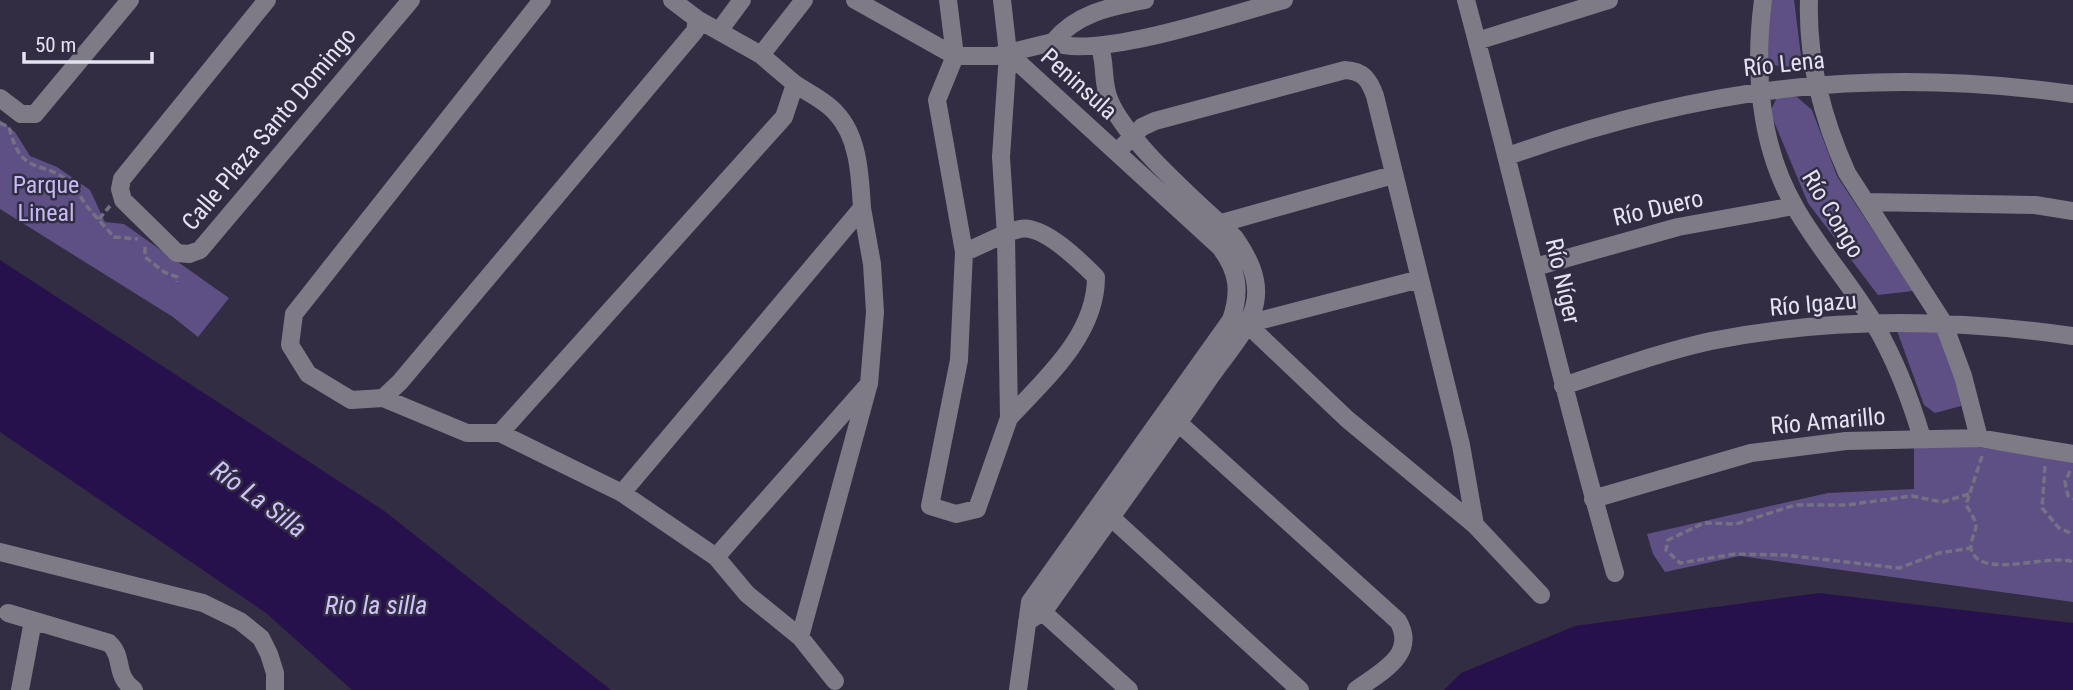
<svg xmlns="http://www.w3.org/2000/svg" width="2073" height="690" font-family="'Roboto Condensed',sans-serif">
<rect width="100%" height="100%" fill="#322d43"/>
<path fill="#5e5085" d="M1772 0H1794L1801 56 1796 65 1784 67 1770 64 1763 52Z
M1778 95 1797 97 1812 110 1837 176 1913 291 1878 295 1808 203 1770 112Z
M0 120 15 132 30 156 57 167 90 190 105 222 124 224 229 298 198 337 173 317 0 209Z
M1939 327 1955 368 1961 406 1935 413 1924 405 1896 328Z
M1914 446 1977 447 2073 460V602L1740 556 1665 572 1653 554 1647 534 1828 493 1914 489Z"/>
<path fill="#27114d" d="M0 260 383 510 611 690H352L266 613 0 432Z
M1819 593 2073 623V690H1444L1461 673 1575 626Z"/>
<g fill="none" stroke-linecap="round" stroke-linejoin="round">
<path stroke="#757084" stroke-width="3.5" stroke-dasharray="7 3.5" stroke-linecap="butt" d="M0 123 9 127C22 179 41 157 74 185 78 189 79 194 82 199 91 213 104 225 114 237L138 239
M99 219 110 206
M145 247V257L164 272 177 277V282
M1982 456 1966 505C1969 510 1975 519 1976 525 1976 534 1968 542 1972 552 1984 579 2051 553 2073 562
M2045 466 2042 508 2059 528 2073 534
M2070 471 2065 482 2068 496 2073 499
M1969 494 1942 502 1912 496 1847 505H1795L1736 524 1704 523 1668 540 1666 550 1680 563 1735 554 1785 555 1899 568 1939 553 1971 548"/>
<path stroke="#7e7b87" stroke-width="18" d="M267 0 122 179 120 189 123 200 177 253 189 254 200 250 411 0
M542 0 294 314 290 345 308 374 351 400 383 398 400 382 695 31 697 19
M855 0 955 56H996L1053 42
M948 0 955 56 937 100 964 252 959 360 930 506 956 514 977 509 1009 418 1006 236 1001 157 1008 53 1002 0
M1466 0C1517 191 1560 383 1615 573
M1763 0C1754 69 1759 145 1795 207 1818 248 1851 284 1875 325 1896 361 1910 398 1922 438
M1809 0C1807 61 1822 117 1847 173L1943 322 1963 376 1979 438
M719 31 742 0
M1477 41 1609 0
M1053 42C1095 61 1235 13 1284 0
M1053 42C1077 13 1110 7 1145 0
M1008 53 1220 247C1238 271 1241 291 1231 320L1030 602 1018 690
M761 55 804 0
M0 98 21 114H35L130 0
M1117 152 1142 127 1155 121 1345 70C1363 71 1369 79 1375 96L1461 445 1475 525
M1508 156C1702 87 1869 66 2073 94
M1866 202 2035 205 2073 211
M1211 226 1393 175
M964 252C982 246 1002 233 1020 229 1043 224 1081 262 1096 277 1096 335 1046 378 1009 418
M1535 267 1678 227 1794 206
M1238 322 1247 324 1347 419 1475 525 1541 595
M1247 324 1420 279
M1563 386C1612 370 1661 352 1711 341 1830 317 1954 319 2073 336
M383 398 467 433H500L622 493 716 557 747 594 800 637 835 681
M1172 417 1398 621C1418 655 1379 673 1356 690
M500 433 784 117 795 84 761 55 697 19 672 0
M622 493 862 208C860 177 859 137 836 113 826 101 808 93 795 84
M1593 499 1751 453 1846 441 1979 438 2073 454
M1103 510 1300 690
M0 552 203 603 240 621 261 638 269 654 275 673V690
M716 557 869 384 875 312 872 264 862 208
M1036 606 1129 690
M8 613 109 643C125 658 113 674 134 690
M1027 622 1044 611C1099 533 1157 455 1211 376 1226 354 1250 329 1255 303 1260 279 1248 257 1235 238 1201 205 1125 141 1109 99 1102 81 1106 66 1100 47
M800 637 868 387
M20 690 33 621"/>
</g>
<g text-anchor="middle" stroke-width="5" stroke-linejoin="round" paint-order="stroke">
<g font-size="24" fill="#e5e2f1" stroke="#322d43">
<text transform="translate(1784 64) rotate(-6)" y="8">Río Lena</text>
<text transform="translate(1079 84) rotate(42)" y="8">Peninsula</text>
<text transform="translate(269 129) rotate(-50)" y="8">Calle Plaza Santo Domingo</text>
<text transform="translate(1658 208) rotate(-13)" y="8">Río Duero</text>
<text transform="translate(1833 214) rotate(59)" y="8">Río Congo</text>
<text transform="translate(1563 281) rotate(77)" y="8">Río Níger</text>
<text transform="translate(1813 304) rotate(-5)" y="8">Río Igazu</text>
<text transform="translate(1828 421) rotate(-5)" y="8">Río Amarillo</text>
</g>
<g font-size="24" fill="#c7baf3" stroke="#322d43">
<text x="46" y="193">Parque<tspan x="46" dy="28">Lineal</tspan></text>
</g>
<g font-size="26" font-style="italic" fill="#d0c3fd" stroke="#322d43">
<text transform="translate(259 499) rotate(36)" y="9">Río La Silla</text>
<text x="376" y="614">Rio la silla</text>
</g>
</g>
<path d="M24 52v10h128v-10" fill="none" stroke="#e5e2f1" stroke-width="3.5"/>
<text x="35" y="52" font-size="21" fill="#e5e2f1" stroke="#322d43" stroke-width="5" paint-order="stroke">50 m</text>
</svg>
